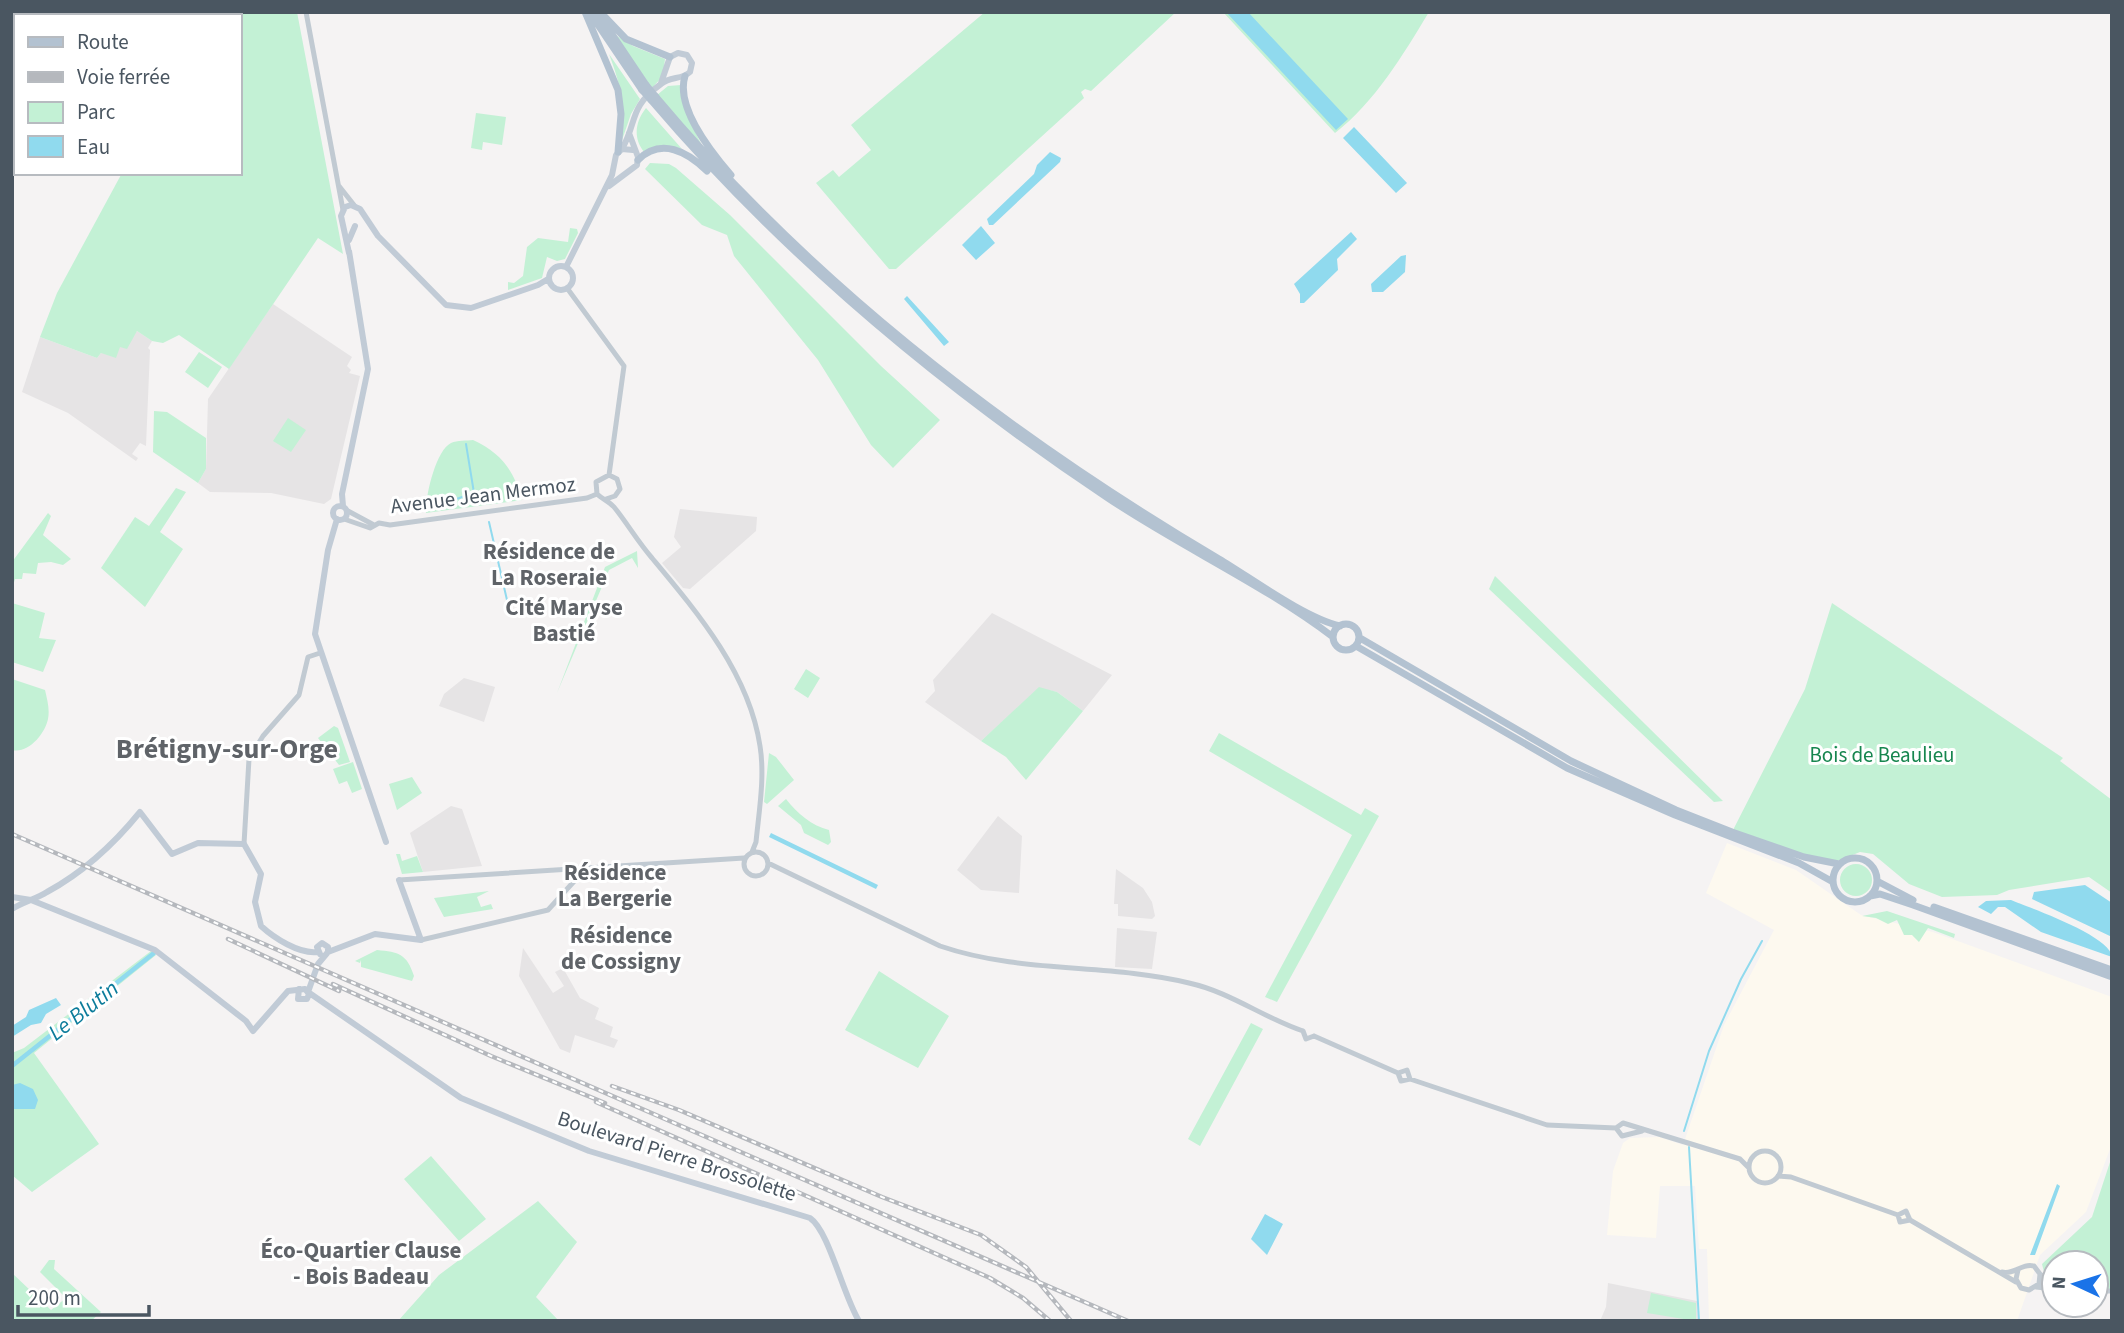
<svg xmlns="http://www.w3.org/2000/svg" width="2124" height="1333" font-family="'Source Sans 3',sans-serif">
<rect width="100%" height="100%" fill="#f5f3f3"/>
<path fill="#fdf9ef" d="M1727 843 1796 870 1861 915 1933 932 2112 997V1144L2086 1212 2040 1255 2017 1321H1709L1707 1249H1699L1695 1186H1660L1656 1238 1607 1235 1613 1171 1623 1143 1630 1138 1659 1137 1683 1145 1724 1025 1774 930 1706 893Z"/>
<path fill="#e6e4e5" d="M273 304 352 357 347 366 351 370 349 373 360 376 331 499 324 504 271 493 210 492 198 483 206 469 208 399Z
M137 331 152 341 148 348 150 350 146 446 140 443 132 454 138 458 136 461 68 413 22 392 40 337 97 358 101 353 127 344Z
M680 509 757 517 756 531 690 589 683 588 662 563 681 547 674 537Z
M992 613 1112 675 1083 711 1057 692 1039 688 981 741 925 702 935 691 933 680Z
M464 678 495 687 484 722 439 706 444 694Z
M451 806 462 809 482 866 423 872 410 833Z
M998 816 1022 836 1019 893 981 890 957 870Z
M1116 869 1143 888 1152 902 1155 916 1152 919 1118 916V904H1114Z
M1117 928 1157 932 1152 969 1115 967Z
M523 948 553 993 564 986 555 972 563 968 580 998 599 1008 595 1019 613 1027 610 1037 618 1040 614 1048 575 1035 570 1053 560 1049 519 976Z
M1608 1283 1697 1301 1698 1321H1600L1606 1307Z"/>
<path fill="#c3f1d5" d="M230 12H297L343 254 318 238 229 369 179 335 163 343 152 341 137 331 127 349 120 347 116 358 101 353 97 358 40 337 57 293 122 173H240V16H230Z
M985 12H1176L1091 91 1085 89 1081 92 1084 98 896 269H889L816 183 833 170 839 177 871 150 851 125Z
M1223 12H1429C1403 55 1375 102 1335 133Z
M614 34 633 46 665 59 663 76 652 88Z
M609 54 640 99 631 114 621 143C626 110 621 85 609 54Z
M681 85 692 125 702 146 657 95 668 86Z
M646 108 682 149 670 146 644 152C633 138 635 122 646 108Z
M476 113 506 117 502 145 483 142 482 150 471 148Z
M650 163 669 164 676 168 730 215 881 366 940 420 893 468 871 445 818 360 734 256 727 235 702 225 645 169Z
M570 228 577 229 578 233 565 259 557 261 547 257 542 278 508 290V282L514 283 523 276 527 247 538 238 568 242Z
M199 352 222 367 208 388 185 372Z
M154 411 167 412 206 438V469L198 483 153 452Z
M288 418 306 430 291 452 273 441Z
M473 440C501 453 514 470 522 500L426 513C425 497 436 450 451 443 457 440 467 441 473 440Z
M176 488 186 492 160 532 183 549 145 607 101 568 135 517 149 526Z
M48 513 51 516 43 535 71 559 63 565 51 562 38 563 36 574 23 573 22 579H15L12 589V562Z
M637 551 638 568 632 558 609 570 557 693 605 567Z
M1495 576 1723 801 1714 802 1489 589Z
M12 603 45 613 39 638 56 640 43 672 12 662Z
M1832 603 2063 758 2060 761 2112 800V893L2089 877 2009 890 1997 895 1942 897 1909 884 1873 854 1860 852 1830 864 1732 832 1805 689Z
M806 669 820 678 808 698 794 689Z
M12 679 45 690C47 699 50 709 48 719 45 734 28 754 12 750Z
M1039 687 1057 692 1083 711 1026 780 1006 757 981 741Z
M334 726 338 728 350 762 339 765 318 738Z
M1219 733 1361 815 1365 808 1379 816 1277 1002 1265 997 1352 835 1209 751Z
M769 753 776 757 794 780 767 804 764 802Z
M353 762 362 789 352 793 347 781 339 784 333 769Z
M412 777 422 793 397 810 389 784Z
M786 799C797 813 812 826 829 830L831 842 828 845 804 833 801 825 778 806Z
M396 854H400L402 861 417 856 423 872 402 874Z
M1840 880a16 16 0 1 1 32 0a16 16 0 1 1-32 0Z
M489 891 477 897 481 907 491 904 493 909 444 917 434 898Z
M1887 911 1955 934 1954 938 1928 928 1919 942 1912 935H1904L1897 920 1888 924 1876 918 1862 916Z
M377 950C399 952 407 954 414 976L412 981 361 967V960L360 963 355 961Z
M151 951 156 955 34 1053 99 1144 32 1192 12 1175V1053L24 1048Z
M879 971 949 1016 918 1068 845 1030Z
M1251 1023 1263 1029 1200 1146 1188 1139Z
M431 1156 486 1219 459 1241 404 1179Z
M2112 1156V1290H2096V1263H2054V1284L2046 1280 2042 1264 2092 1217Z
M538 1201 577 1242 536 1297 559 1321H398L439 1275Z
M49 1260H55L54 1269 101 1312 91 1321H12V1273L51 1310 66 1298 40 1272Z
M1651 1293 1696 1303V1321L1647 1313Z"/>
<path fill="#90daee" d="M1226 12H1248L1348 119 1336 130Z
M1354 127 1407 183 1396 193 1343 138Z
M1050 152 1061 158 1060 162 993 225H989L987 219 1034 174 1037 165Z
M981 226 995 243 976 260 962 245Z
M1351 232 1357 239 1337 259 1338 270 1304 303H1300V294L1294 284Z
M1406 255 1405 272 1383 292H1372L1371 284 1401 256Z
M907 296 949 342 944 346 904 299Z
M771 833 878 885 876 889 769 837Z
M2085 885 2112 903V937L2032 899 2034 892Z
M2011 900C2030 908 2111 936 2112 957L2041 932 2005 907H1998L1991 914 1978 907 1986 901Z
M56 998 61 1005 46 1014 41 1023 31 1025 12 1037V1026L26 1017 29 1010Z
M20 1083 33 1089 38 1100 35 1109H12V1085Z
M2057 1184 2060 1186 2035 1255H2030Z
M1265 1214 1283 1224 1267 1255 1251 1239Z"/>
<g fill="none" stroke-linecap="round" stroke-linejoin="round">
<path stroke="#90daee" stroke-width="2" d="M430 508 474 493 466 444
M489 522 510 613
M1684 1131 1709 1051 1741 979 1762 941
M1689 1147 1699 1321"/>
<path stroke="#90daee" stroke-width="4.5" d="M12 1066 154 953"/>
<path stroke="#c1cad2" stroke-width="5" d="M306 12 343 210
M339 186 354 205
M567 288 624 366 609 475
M606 499 615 496 620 489 617 479 609 475 596 482 597 494C602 499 609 501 614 507 627 523 638 542 652 558 697 612 749 673 760 746 765 777 759 811 756 842L752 852
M348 511 374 525
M344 519 370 528 379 523 390 525 587 498 597 494
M244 844 249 759 263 736 299 695 308 657 320 653
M744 864a12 12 0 1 1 24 0a12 12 0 1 1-24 0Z
M768 863 940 946C1022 974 1106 963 1189 983 1230 992 1264 1018 1303 1031
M399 880 744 858
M421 940 548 910 578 877V868
M1303 1031 1306 1039 1314 1036
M1314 1036 1398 1073
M1398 1073 1401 1081 1410 1079
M1398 1073 1407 1070 1410 1079
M1410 1079 1547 1125 1616 1128
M1616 1128 1623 1123 1740 1159 1748 1167
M1616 1128 1622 1136 1642 1131
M1749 1167a16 16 0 1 1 32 0a16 16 0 1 1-32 0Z
M1778 1176 1791 1177 1898 1215
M1898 1215 1906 1211 1910 1220
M1898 1215 1900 1222 1910 1220
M1910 1220 2016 1282
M2002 1272C2015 1275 2021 1263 2034 1266L2040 1274 2039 1284 2029 1290 2021 1288 2016 1279 2018 1270
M2040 1274 2054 1285
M2036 1287 2054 1289
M2096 1291H2112"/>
<path stroke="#c1cbd6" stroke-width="6" d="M622 149C638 121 628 108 661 84 670 76 682 80 690 72L692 63 687 55 678 53 670 57 661 83
M609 186 637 165 638 157 629 133
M349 240 355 226
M349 253 341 216 345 207 351 205 360 209 378 236 446 305 471 308 538 285 548 279
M549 278a12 12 0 1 1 24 0a12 12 0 1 1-24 0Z
M566 267 612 175 616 155 622 149 633 150
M333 513a7 7 0 1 1 14 0a7 7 0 1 1-14 0Z
M343 506 342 494 368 369 349 251
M337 519 328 550 315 634 386 842
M12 897 31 900 155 950 246 1021 253 1031 288 991 305 989 309 994 307 999H298L299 989
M12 909C23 902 36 899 47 892 84 872 114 844 140 812L172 854 198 843 244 844 261 874 255 902 261 926C274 938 299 954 317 952
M320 954 317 947 322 943 328 947V952
M308 992 461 1098 589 1151 810 1218C829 1231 843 1295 859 1321
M308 992 318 964 328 952 375 934 421 940 399 880"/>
<path stroke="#b3c2d1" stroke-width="7" d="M585 12 618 90 621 114 618 152
M597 12 646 85
M590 13 642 90
M604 16 626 39 670 57
M685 76C675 108 712 153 731 175
M656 97C812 283 1011 436 1219 559 1251 578 1305 618 1340 626
M651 100C782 254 940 386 1108 498 1181 547 1263 584 1333 637
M638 160C661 137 688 152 707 171
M1333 637a13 13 0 1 1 26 0a13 13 0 1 1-26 0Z
M1360 638 1571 761 1676 810 1732 832 1804 857 1839 864
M1356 646 1567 768 1675 815 1799 863 1833 882
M1833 880a22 22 0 1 1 44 0a22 22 0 1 1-44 0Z
M1877 881 1913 900
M1870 896 1880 894 1913 905 2112 977
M1934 907 2112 970"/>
<defs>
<path id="rail" d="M12 834 1128 1321
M228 939 339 991
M333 984 491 1056 605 1103
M612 1086 679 1110 882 1197 981 1235 1026 1267 1071 1321
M596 1102 990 1278 1023 1298 1050 1321"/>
</defs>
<use href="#rail" stroke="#b5b8bd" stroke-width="4.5"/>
<use href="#rail" stroke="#fff" stroke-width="2" stroke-dasharray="5" stroke-linecap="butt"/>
<path stroke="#b3c2d1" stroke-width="7" d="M646 85 656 97
M642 90 651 100"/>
</g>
<g text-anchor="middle" stroke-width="6" stroke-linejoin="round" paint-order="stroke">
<g font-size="21" fill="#4a5661" stroke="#fff">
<text transform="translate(483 495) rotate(-7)" y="7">Avenue Jean Mermoz</text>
<text transform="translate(677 1156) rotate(18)" y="7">Boulevard Pierre Brossolette</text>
</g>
<g font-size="21" fill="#17864f" stroke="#fff">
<text x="1882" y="762">Bois de Beaulieu</text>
</g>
<g font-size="23" font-weight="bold" fill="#5f6368" stroke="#fff">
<text x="549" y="559">Résidence de<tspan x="549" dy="26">La Roseraie</tspan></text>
<text x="564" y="615">Cité Maryse<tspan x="564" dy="26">Bastié</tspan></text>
<text x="615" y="880">Résidence<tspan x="615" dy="26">La Bergerie</tspan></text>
<text x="621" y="943">Résidence<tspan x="621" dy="26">de Cossigny</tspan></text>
<text x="361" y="1258">Éco-Quartier Clause<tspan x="361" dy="26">- Bois Badeau</tspan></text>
</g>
<g font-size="23" font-style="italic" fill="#0c7c9b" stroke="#fff">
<text transform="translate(83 1010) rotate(-38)" y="8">Le Blutin</text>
</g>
<g font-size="28" font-weight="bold" fill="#5f6368" stroke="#fff">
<text x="227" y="758">Brétigny-sur-Orge</text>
</g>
</g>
<rect width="2124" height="1333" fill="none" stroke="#4a5661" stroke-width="28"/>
<rect x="14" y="14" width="228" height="161" fill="#ffffff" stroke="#b7bbc0" stroke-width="2"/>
<rect x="28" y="37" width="35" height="10" fill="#b3c2d1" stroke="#b7bbc0" stroke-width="2"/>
<text x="77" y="49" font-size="21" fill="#4a5661">Route</text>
<rect x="28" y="72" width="35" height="10" fill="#b5b8bd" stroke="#b7bbc0" stroke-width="2"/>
<text x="77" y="84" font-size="21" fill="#4a5661">Voie ferrée</text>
<rect x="28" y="102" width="35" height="21" fill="#c3f1d5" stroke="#b7bbc0" stroke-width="2"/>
<text x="77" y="119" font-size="21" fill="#4a5661">Parc</text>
<rect x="28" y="136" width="35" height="21" fill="#90daee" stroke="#b7bbc0" stroke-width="2"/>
<text x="77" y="154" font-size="21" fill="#4a5661">Eau</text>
<g transform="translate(2075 1284) rotate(274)"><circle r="33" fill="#ffffff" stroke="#b7bbc0" stroke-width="2"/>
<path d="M0-5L12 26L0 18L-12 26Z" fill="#1a73e8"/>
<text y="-10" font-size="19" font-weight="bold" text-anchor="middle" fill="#4a5661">N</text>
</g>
<path d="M18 1305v10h131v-10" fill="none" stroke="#4a5661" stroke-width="3.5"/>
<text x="28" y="1305" font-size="21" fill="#4a5661" stroke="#ffffff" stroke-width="5" paint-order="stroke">200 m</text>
</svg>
